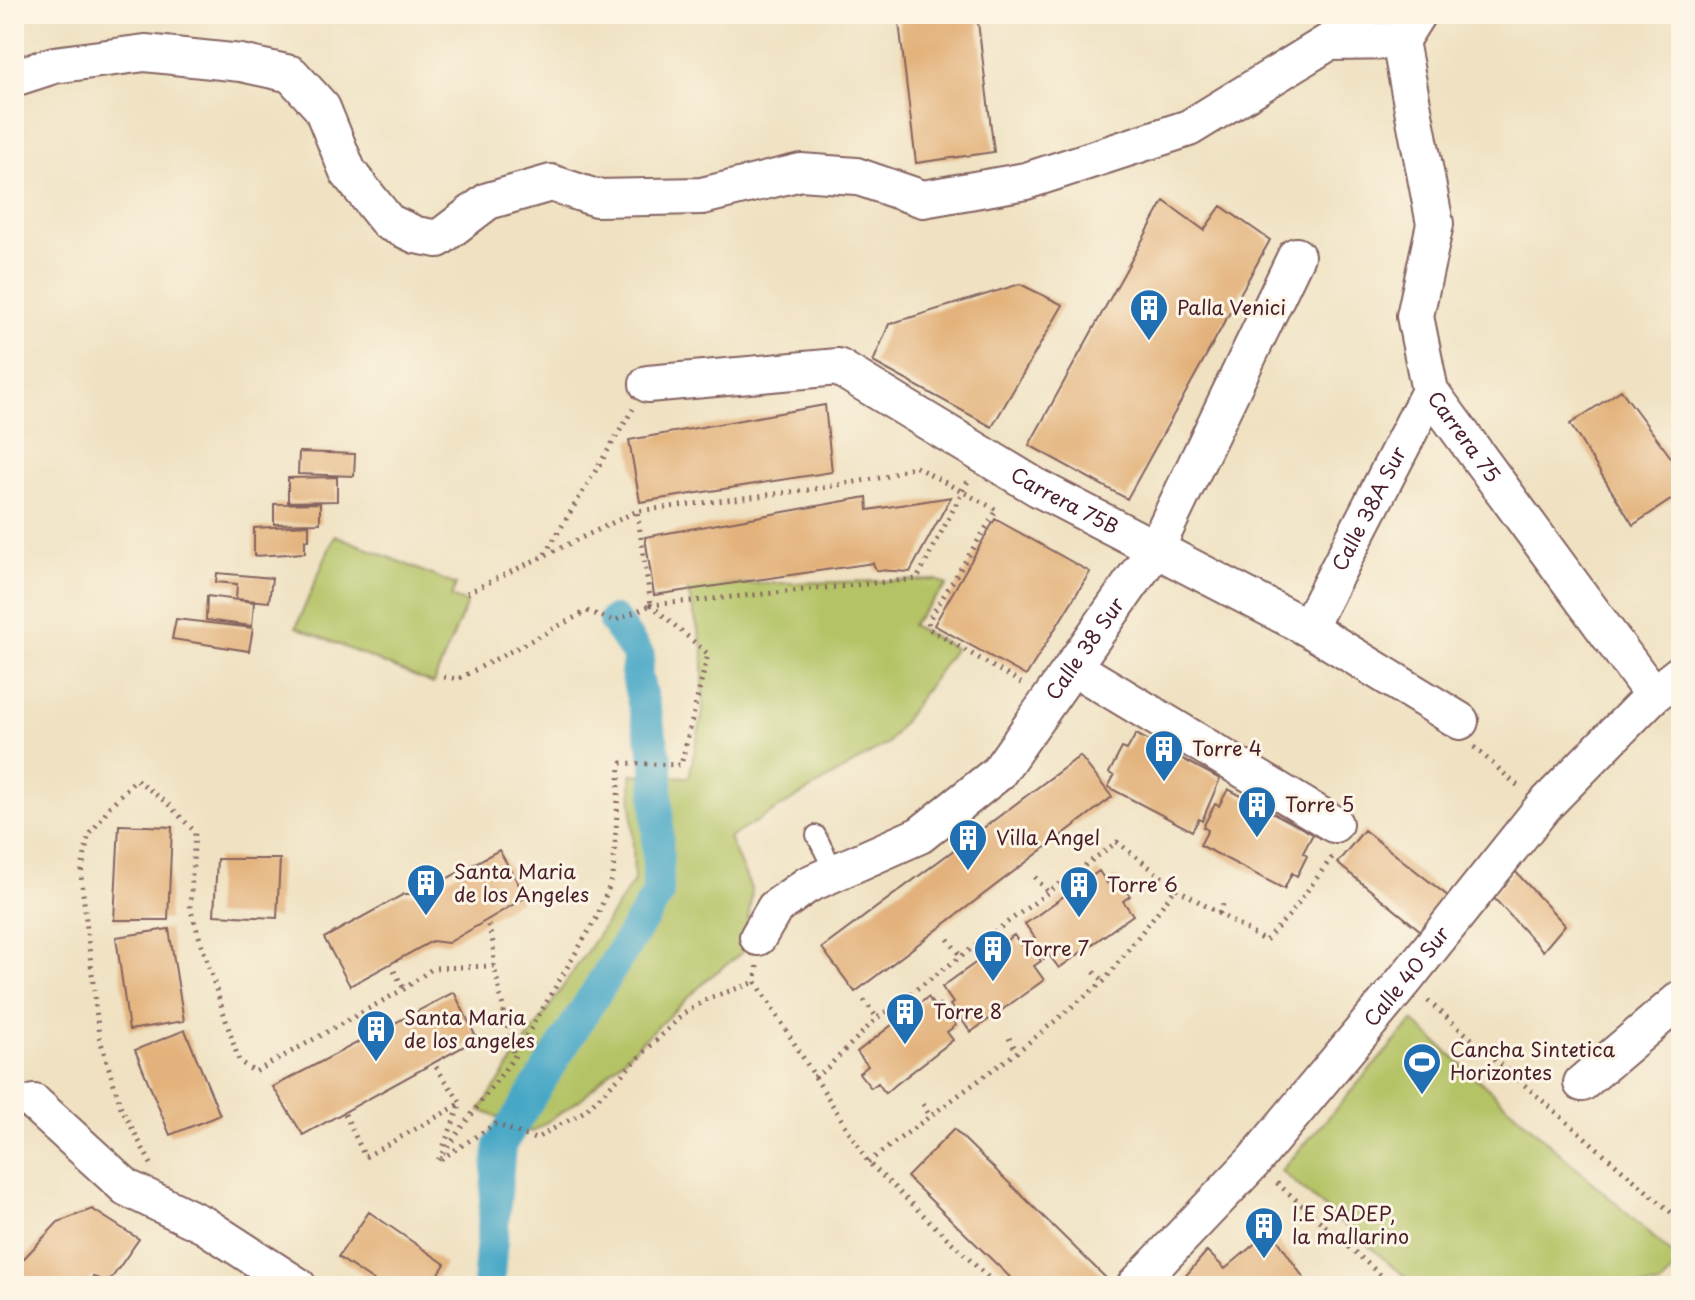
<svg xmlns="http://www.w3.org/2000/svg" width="1695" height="1300" font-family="'Playpen Sans',sans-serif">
<rect width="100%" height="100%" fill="#fcf5e5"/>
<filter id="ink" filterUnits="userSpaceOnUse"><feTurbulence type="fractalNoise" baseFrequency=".0125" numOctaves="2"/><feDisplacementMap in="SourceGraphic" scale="16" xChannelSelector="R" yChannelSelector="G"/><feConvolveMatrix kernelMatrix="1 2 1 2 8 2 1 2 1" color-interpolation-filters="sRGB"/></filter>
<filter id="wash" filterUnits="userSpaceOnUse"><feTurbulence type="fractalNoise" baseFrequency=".006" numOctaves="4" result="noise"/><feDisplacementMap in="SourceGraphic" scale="32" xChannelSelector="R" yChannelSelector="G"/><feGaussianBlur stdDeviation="1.8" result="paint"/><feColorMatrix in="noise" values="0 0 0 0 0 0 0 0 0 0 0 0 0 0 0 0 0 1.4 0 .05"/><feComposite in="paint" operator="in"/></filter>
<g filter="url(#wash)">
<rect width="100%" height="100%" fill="#efe1c1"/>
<path fill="#b4c365" stroke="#7f7148" stroke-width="2" d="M335 535 456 585 451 597 467 603 433 684 296 627Z
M937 580 947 585 911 625 955 648 888 743 729 838 752 891 744 951 709 978 581 1099 532 1132 480 1110 634 881 631 774 689 777 703 711V648L686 585Z
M1413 1021 1681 1262 1660 1286H1416L1281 1171Z"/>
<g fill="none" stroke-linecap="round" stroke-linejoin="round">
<path stroke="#46a7c6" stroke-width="32" d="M488 1286 500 1145 658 894 657 761 636 673 639 656 614 621"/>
</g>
<g id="blocks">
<path fill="#e3b27b" d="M898 14H977L994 152 916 163Z
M1164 201 1204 230 1221 206 1270 240 1127 499 1029 445Z
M1020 284 1063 305 992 427 873 362 889 324Z
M1621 390 1681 471V493L1633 525 1570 424Z
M825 405 832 472 640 502 629 440Z
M299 452 355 454 354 476 298 474Z
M337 477V501L288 502V478Z
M867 497 868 510 951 497 910 572 876 570 873 563 654 595 645 537Z
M320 503V523L274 524V504Z
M995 519 1090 572 1026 676 934 625Z
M309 525V540H305V553L254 556V528Z
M217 573 272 578 269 602 236 599 237 584 216 582Z
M207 596 254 602 252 626 206 620Z
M176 619 253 628 249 651 172 639Z
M1136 734 1220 779 1202 821 1199 819 1192 831 1108 787 1114 776 1109 773 1122 748 1127 750Z
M1080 756 1112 797 855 992 822 948Z
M1228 789 1313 834 1303 853 1307 856 1297 876 1292 873 1284 889 1200 845 1208 830 1203 827 1215 804 1219 806Z
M119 825 172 827 168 920H114Z
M1364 830 1449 897 1421 931 1337 863Z
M499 850 526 897 448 943 432 941 350 986 324 938 404 894H419Z
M217 859H280L277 918 214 915Z
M1514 870 1565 925 1543 951 1492 896Z
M1099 871 1107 883 1116 877 1130 896 1123 901 1133 915 1059 968 1049 955 1044 959 1032 941 1035 938 1025 924Z
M169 929 184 1021 129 1030 116 937Z
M1014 935 1021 945 1026 941 1041 961 1034 966 1044 980 971 1032 950 1005 953 1003 942 987Z
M454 992 477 1039 303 1135 273 1087Z
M928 997 935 1007 939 1004 956 1025 947 1032 953 1040 885 1093 878 1083 871 1088 859 1073 868 1066 857 1052Z
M185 1030 220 1115 170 1135 135 1050Z
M954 1129 1107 1279 1100 1286H1019L907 1177Z
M92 1209 139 1239 109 1282 93 1277 85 1286H21L14 1277V1269L58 1222Z
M369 1212 445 1264 431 1286H381L338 1257Z
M1271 1230 1309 1286H1177L1207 1251 1225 1269Z"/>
</g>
</g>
<g filter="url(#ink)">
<use href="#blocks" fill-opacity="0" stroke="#846360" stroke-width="2"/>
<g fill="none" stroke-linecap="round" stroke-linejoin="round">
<defs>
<path id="lane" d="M816 835 835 873"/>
<g id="street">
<path id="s1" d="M1400 41 1435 224 1415 316 1430 391 1653 695"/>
<path d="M1400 41 1417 14"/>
<path d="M14 78 54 65 145 53 241 63 291 74 322 108 348 172 388 222 416 235 438 239 488 201 551 183 596 198 702 196 801 172 856 176 923 199 1026 181 1189 128 1329 42 1400 41"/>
<path id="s2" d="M648 384 838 367 1038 488 1308 628 1460 721"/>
<path id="s3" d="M1308 628 1430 391"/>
<path d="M1073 667 1334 824"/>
<path id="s4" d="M758 937 775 908 807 885 920 835 998 773 1156 548 1296 256"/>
<path d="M1582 1083 1681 999"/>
<path d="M34 1103 127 1188 204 1225 298 1286"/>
<path id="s5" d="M1135 1286 1253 1162 1404 981 1543 807 1653 695 1681 673"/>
</g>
</defs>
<use href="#lane" stroke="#846360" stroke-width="22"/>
<use href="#street" stroke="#846360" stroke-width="40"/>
<path stroke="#846360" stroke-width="5" stroke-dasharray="2 6" stroke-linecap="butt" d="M545 554 633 409
M467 593 637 511 808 490 885 477 914 466 997 510 928 621 929 629 1021 683
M444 677 458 679 587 611 614 621 651 605 637 511
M1474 747 1518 786
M1035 877 1048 892
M1219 913 1225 900
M488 925 493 943 494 966
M948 939 962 958
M757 966 756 982 868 1162 997 1286
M394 971 404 989
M1094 972 1104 981
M864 1000 877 1018
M1428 1001 1681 1221
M1009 1038 1017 1052
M436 1067 461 1103 442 1150
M814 1077 825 1070 877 1018 1117 842 1176 888
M923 1104 930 1117
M345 1114 365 1157 460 1104
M441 1159 495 1124 535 1139 585 1111 683 1014 709 998 756 982
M438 1160 514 1057 597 917 613 877 620 766 622 763 681 765 708 654 651 605 917 579 968 481
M868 1162 1017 1052 1104 981 1176 888 1265 941 1290 914 1333 856
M151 1164 121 1107 99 1036 81 875 88 837 110 806 136 779 168 804 195 832 190 908 239 1061 255 1072 404 989 433 968 494 966 514 1057
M1277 1183 1393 1286"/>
<use href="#lane" stroke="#fff" stroke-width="18"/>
<use href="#street" stroke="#fff" stroke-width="36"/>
</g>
</g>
<defs>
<symbol id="building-pin" viewBox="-11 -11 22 30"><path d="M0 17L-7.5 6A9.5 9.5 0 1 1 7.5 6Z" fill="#1f6fb2" stroke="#fcf5e5"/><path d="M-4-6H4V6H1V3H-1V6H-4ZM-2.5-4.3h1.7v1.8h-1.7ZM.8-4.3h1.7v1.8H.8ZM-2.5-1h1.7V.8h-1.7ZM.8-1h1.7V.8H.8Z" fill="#fff"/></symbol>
<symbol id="stadium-pin" viewBox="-11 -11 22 30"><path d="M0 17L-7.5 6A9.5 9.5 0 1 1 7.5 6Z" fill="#1f6fb2" stroke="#fcf5e5"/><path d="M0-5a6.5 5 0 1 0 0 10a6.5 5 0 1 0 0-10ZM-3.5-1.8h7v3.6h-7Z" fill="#fff"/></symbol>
</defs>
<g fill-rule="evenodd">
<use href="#building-pin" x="1127" y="286" width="44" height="60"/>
<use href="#building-pin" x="1142" y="727" width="44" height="60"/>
<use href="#building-pin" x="1235" y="783" width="44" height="60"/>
<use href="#building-pin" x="946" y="816" width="44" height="60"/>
<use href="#building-pin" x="404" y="861" width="44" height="60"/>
<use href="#building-pin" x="1057" y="863" width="44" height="60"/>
<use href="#building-pin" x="971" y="927" width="44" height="60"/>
<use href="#building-pin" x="883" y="990" width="44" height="60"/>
<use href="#building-pin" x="354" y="1007" width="44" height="60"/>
<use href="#stadium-pin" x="1400" y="1040" width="44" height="60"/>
<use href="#building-pin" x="1242" y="1204" width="44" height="60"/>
</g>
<g text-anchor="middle" stroke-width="6" stroke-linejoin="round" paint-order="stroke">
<g font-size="20" fill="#4a1f2b" stroke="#fcf5e5" text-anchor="start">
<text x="1177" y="315">Palla Venici</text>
<text x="1192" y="756">Torre 4</text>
<text x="1285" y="812">Torre 5</text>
<text x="996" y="845">Villa Angel</text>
<text x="454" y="879">Santa Maria<tspan x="454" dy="23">de los Angeles</tspan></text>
<text x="1107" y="892">Torre 6</text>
<text x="1021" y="956">Torre 7</text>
<text x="933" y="1019">Torre 8</text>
<text x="404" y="1025">Santa Maria<tspan x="404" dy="23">de los angeles</tspan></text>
<text x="1450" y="1057">Cancha Sintetica<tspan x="1450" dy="23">Horizontes</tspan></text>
<text x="1292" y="1221">I.E SADEP,<tspan x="1292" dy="23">la mallarino</tspan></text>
</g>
<g font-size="20" fill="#4a1f2b" stroke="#fcf5e5">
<text dy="7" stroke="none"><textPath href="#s1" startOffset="414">Carrera 75</textPath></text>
<text dy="7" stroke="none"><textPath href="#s2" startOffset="454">Carrera 75B</textPath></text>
<text dy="7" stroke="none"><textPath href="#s3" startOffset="134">Calle 38A Sur</textPath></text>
<text dy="7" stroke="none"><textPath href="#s4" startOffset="448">Calle 38 Sur</textPath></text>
<text dy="7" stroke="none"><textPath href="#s5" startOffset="412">Calle 40 Sur</textPath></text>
</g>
</g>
<rect width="1695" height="1300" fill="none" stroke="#fcf5e5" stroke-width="48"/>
</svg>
